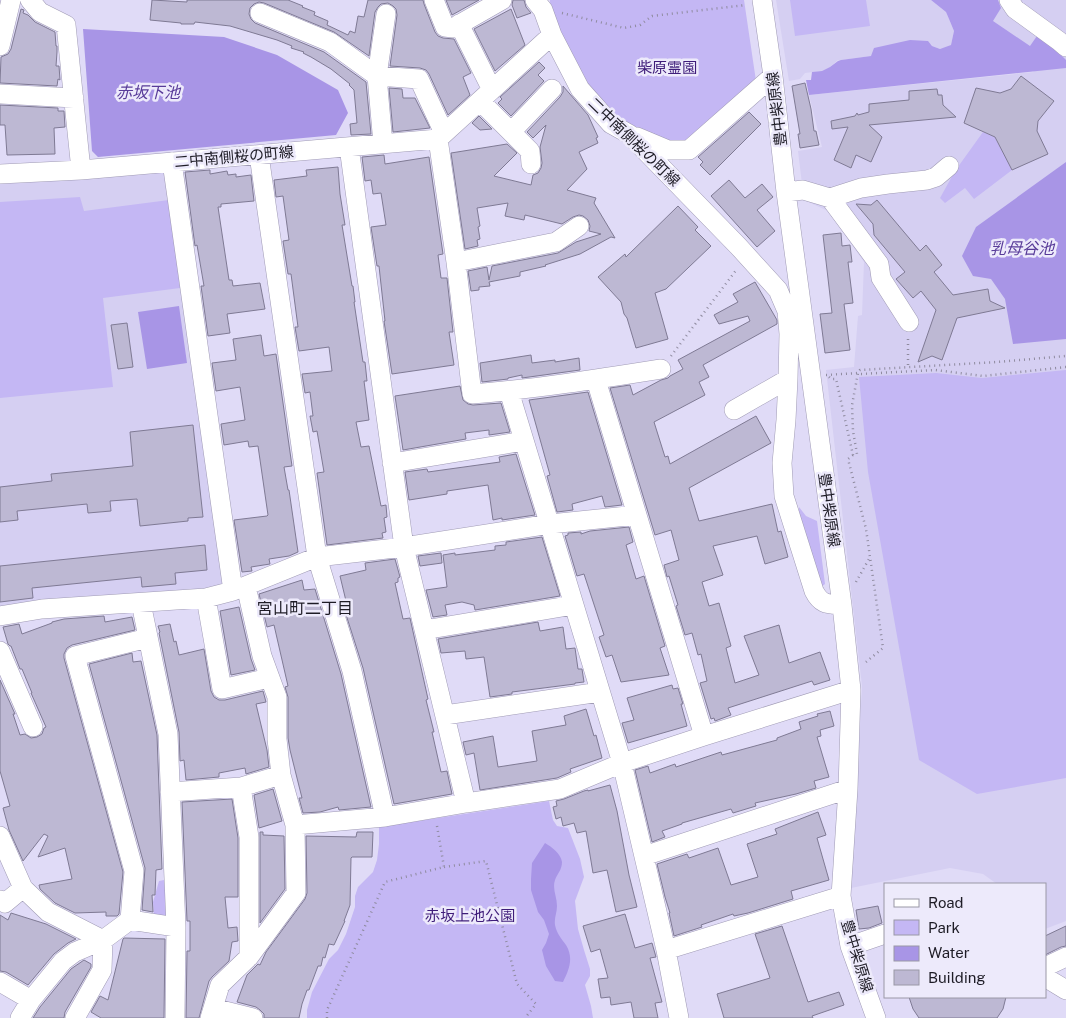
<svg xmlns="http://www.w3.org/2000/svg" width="1066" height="1018" font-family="'Public Sans','Noto Sans JP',sans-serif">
<rect width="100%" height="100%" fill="#e0dbf7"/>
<path fill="#d5cff2" d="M776 0H931L946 12 954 31 951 45 946 48 940 49 932 46 931 44 871 56 841 60H838L830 67 822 71 805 73 800 79 789 81Z
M958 0H1066V921L1045 929V884H997L983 874 950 868 851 888 862 686 826 370 854 367 858 316 862 315 864 262 828 211 804 200 798 151 822 147 809 95 1034 72Z
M166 171 225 583 220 588 0 611V184L85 179Z"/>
<path fill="#c4b7f4" d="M550 0H744L756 81 685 145 666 142 620 120 599 98 583 77 565 50 550 8Z
M790 0H866L870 26 795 36Z
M983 132 995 137 1012 170 974 199 965 188 945 203 940 198 955 171Z
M80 197 84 211 169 200 180 288 103 298 113 387 0 398V202Z
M1066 370V778L977 794 919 760 868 472 859 377 936 373 982 378Z
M799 507 806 516 817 521 825 584 821 587 799 515Z
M549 801 553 820 557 826 568 828 580 859 584 877 575 901 578 929 584 950 590 969V976L585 985 591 1006 593 1018H307V1010L312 992 329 959 338 950 346 934 355 907V896L358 887 373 872 377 860 379 844V827Z
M169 879 170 918H154L153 902 159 881Z"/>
<path fill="#ac99ea" d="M931 0H998L1001 8 993 21 1030 46 1039 33 1066 60V68L809 95 806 80H811L812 72 822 71 830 67 838 61 841 60 871 56 874 48 910 40 928 41 932 46 940 49 951 45 954 31 949 19 946 12Z"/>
<path fill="#a895e6" d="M83 29 224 37 277 55 338 90 348 113 336 135 98 157 92 151Z
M1066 162V339L1013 344 1005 299 991 279 973 276 962 256 976 227Z
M179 306 187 363 147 369 138 312Z
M545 843C552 847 561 854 562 862 562 870 557 874 555 880 552 889 557 897 557 906 557 913 554 918 555 925 557 934 561 938 566 945 574 958 569 970 563 982L555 981 546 966 542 950 546 943 549 934 544 920 538 912 531 890V879L532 863Z"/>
<path fill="#bdb8d3" stroke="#7f7a94" d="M152 0 187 2V0H288L303 6 302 7 315 12 314 15 328 21 327 25 348 35 350 31 355 33 358 16 364 17 368 0H423L424 4 435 32 438 36 443 38 454 39 471 73 463 77 470 95 448 115 429 74 426 70 420 68 390 66 397 15 396 9 393 6 388 3 381 4 378 7 375 12 369 56 334 32 264 3 259 2 254 4 250 8 249 14 251 19 255 23 324 52 366 82 371 134 351 135 350 124 357 123 354 90 349 85 350 84 331 69 311 57 303 53 304 52 291 48 292 46 277 40 230 26 195 22 194 24H181V23L150 20Z
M446 0H479L452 15Z
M513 0H524L526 7 531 13 517 18 512 5Z
M21 9 24 10 23 13 28 15 35 22 55 32 56 46H57V52L56 66H59L60 80 58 79 57 86 0 83 1 57 8 54 11 49Z
M511 9 525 45 495 71 474 29Z
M539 62 545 68 538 75 544 81 511 116 498 103 502 99 500 97Z
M1021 76 1054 101 1038 121 1037 131 1048 154 1012 170 995 137 964 123 976 88 1000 93 1011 89Z
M805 83 811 109 814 131H816L819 145 800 148 798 134H800L792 86Z
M563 86 588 115 598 137 596 138 598 143 579 152 587 169 567 190 596 198 594 203 615 238 611 237 580 254 545 265 546 266 520 272V276L489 282 490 286 479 287V290L471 291 468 271 487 267 489 280 492 266 558 253 576 242 601 234 589 231 590 226 588 220 583 216 579 215 573 217 562 224 525 215 524 220 505 216 508 203 477 208 480 226 478 227 480 239 477 240 478 246 465 249 451 153 507 144 517 153 494 176 531 185 533 175 538 173 541 168 542 163 540 147 546 125 533 138 527 132 560 97 563 92Z
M389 88 402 89 403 98H415L430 128 393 132Z
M937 89 938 95H942L943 105 956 117 869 125 882 137 871 162 856 155 851 168 834 160 848 127 832 129 831 121 855 116 857 113 858 115 869 112V104L909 100V91Z
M0 105 58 108V111H64L65 127 54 128 55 154 7 155 5 125H0Z
M749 112 761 124 710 175 700 165 703 162 698 157Z
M479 116 492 129 480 130 472 123Z
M384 155 385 164 429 157 443 254 438 255 441 278H447L453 332H449L454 365 392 374 384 321H385L379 266H377L371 227 386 225 381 193 373 194 371 180 365 181 362 157Z
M338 167 340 194 345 225H342L352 286H353L355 302H354L363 362H365L367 381H364L369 420 356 422 361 447 369 446 381 506 386 505 387 517 384 518 386 532 382 533 383 538 327 545 317 473 324 472 317 431 313 432 310 416H313L310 392 305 393 302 374 332 371 329 347 299 351 295 327H298L291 274H288L283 241 289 240 283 196 276 197 274 180 307 176 306 170Z
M210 170V174L227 171 228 175 236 174V177L251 175 254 201 221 204V207H218L229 280H232L233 286 260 283 265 309 227 314 230 333 208 336 201 286H204L197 245 195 246 185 172Z
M729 180 745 198 762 184 773 197 757 210 775 231 757 247 711 196Z
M877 200 920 251 926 245 942 265 934 272 953 295 988 289 990 301 1005 308 957 318 942 360 932 356 918 362 936 310 921 291 913 298 896 279 905 272 874 235 873 224 856 204 871 205Z
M678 206 698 227 695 230 711 246 666 289 655 293 668 339 636 348 627 318 624 314 621 302 598 277 625 254 626 257Z
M841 233 842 246 850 245 852 262H848L853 303 844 304 850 350 825 353 820 314 832 313 823 235Z
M755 282 777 320V324L703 365 709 377 699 382 705 395 654 422 665 457 668 456 670 464 756 416 771 443 689 488 699 521 772 504 778 532 781 531 788 557 765 564 757 536 713 546 723 575 702 582 709 606 719 603 731 646 726 648 735 683 759 675 744 636 779 625 789 663 820 652 830 680 814 685 812 681 728 708 731 715 715 721 714 718 711 719 700 683 707 681 701 654 698 655 692 633 685 635 676 606 678 605 669 576 667 577 664 565 679 560 671 530 655 535 610 388 630 385 633 395 661 380 668 378 670 376 683 369 678 360 750 321 748 316 719 324 714 315 738 302 733 294Z
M127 323 133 367 118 369 111 325Z
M261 335 264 356 276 354 292 466 284 467 288 490H289L298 552 289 556 269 559 270 564 251 567 252 571 242 572 234 520 267 516 268 515 258 446 249 447 248 441 224 445 221 424 245 420 240 387 216 391 212 363 236 360 233 339Z
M531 355 532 363 555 360V362L579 358 580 370 522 378V375L508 378V379L482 382 480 363Z
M460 386 463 400 468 404 473 405 501 403 510 432 489 435V430L465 433 466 439 403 450 395 396Z
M588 392 622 505 605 507 602 496 572 504 573 510 557 512 547 476 550 475 529 400Z
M193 425 203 517 188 518V521L140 526 137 499 110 501 111 511 88 513 87 504 17 511 18 520 0 522V487L52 481 51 474 133 466 130 432Z
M516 454 535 515 502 520V518L493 520 488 485 447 491V494L409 500 405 472 427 469 428 472 500 462 499 457Z
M629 527 633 542 626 545 636 579 644 576 665 646 660 648 669 675 621 682 612 655 606 657 599 637 604 635 584 574 577 576 565 536 568 535V533L581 532V534L590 531Z
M542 537 560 596 475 610 474 605 462 602 445 605 447 615 433 617 426 590 447 587 443 555 455 553V555L495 550V546L506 545V542Z
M205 545 207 570 175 573 176 584 142 587 141 577 32 588 33 598 0 602V566Z
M441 553 442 563 420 566 418 556Z
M395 559 400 577 398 578V582L395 583 403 619 410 618 428 699 426 700 434 732H432L441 772 447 771 452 794 394 804 363 668 342 602 346 601 340 576 366 570 365 563Z
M302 580 304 590 315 589 341 674 371 807 339 810 338 807 320 812 303 813 299 798H302L290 750 288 738V697L285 687 288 686 274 625 267 627 259 594Z
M239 607 251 659 255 670 231 675 220 611Z
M104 616 105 622 132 617 135 630 72 645 67 648 64 654V658L123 872 119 914 117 916H106V912L75 913 55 903 40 889 39 885 72 879 65 848 38 857 48 836 44 834 23 861 9 830 3 808 10 806 0 771V680L15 714H13L20 735 25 734 31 738 37 737 42 734 44 728 46 727 31 693H32L22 669H20L11 646H10L8 644 3 627 19 624 22 634 52 623V622L64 619Z
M538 622 540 631 563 627 566 649 575 648 578 669H582L584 682 575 683V684L512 692V694L490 697 484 657 466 659 465 651 441 653 438 639Z
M170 624 174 642 176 641 179 655 204 649 211 691 214 697 219 700H225L263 691 266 702 256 704 267 750 269 767 246 774 245 768 219 773V777L186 780 184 760 180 761 179 732 159 633 160 632 158 626Z
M132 653 133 662 141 661 157 735 162 869 156 870 155 895H152L153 912 142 910 145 868 89 664Z
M672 685 673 689 678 688 683 704H681L687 726 628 743 622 723 634 720 627 698Z
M586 709 594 736 596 735 602 758 570 769 571 772 557 778 480 790 474 753 466 755 463 742 493 736 498 767 537 761 532 731 566 725 564 716Z
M830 711 834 726 820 730 821 736 817 737 829 777 814 781 816 788 796 794 755 803 756 806 733 813 731 809 682 823V824L662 831 665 837 652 842 635 770 648 766 650 773 675 764 676 767 721 752 722 755 777 740V738L801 729 799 722 818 716 817 714Z
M610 785 617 811 629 875 637 907 616 912 607 870 593 873 586 831 577 833 574 823 563 826 561 817 556 819 553 807 557 806 556 801 564 799 584 791 588 790V791Z
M273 789 282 821 259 828 254 795Z
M232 799 238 838V897H225L228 928 237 927 238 941 232 942 229 961 212 977 209 981 199 1018H186L187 951H190V921H187L182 802Z
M818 812 826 835 817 838 829 880 791 891 793 899 748 913 734 916 733 914 701 925 702 927 674 936 669 913H670L665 897 657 864 687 854 689 858 718 848 731 885 758 877 747 844 777 834 775 829Z
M260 832H263V835L284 836 285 889 260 923Z
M357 832H373L372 857H352L351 858 350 905 344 921H345L334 945 329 944 325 958 323 957 321 966H318L309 990H307L302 1004 299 1018H264V1014L260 1010 256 1007 237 1002 247 975 258 964 260 965 266 952 305 899 307 893 306 836 356 837Z
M878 906 882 923 869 928 859 929 856 910Z
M11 913 46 924 76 939 68 943 54 954 28 985 6 972 0 971V915L8 920Z
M625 914 635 948 652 943 656 957 650 958 662 1002 655 1003 658 1018H634L631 1002 611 1005 610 997 601 998 598 979 608 978 600 949 591 952 583 926Z
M782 926 808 1002 839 992 844 1005 812 1016 813 1018H724L717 994 770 978 755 934Z
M1066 926V946L1061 947 1045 955V936Z
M124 938 165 939 164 1018H101L91 1012 100 996 108 1000 123 939Z
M84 960 91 964V967L65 1012 64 1018H33L40 1007 71 969Z
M909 997H1006L1003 1009 997 1018H919L913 1009Z"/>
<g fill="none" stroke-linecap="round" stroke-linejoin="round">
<defs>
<path id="minor" d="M30 0 40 12 66 25 81 170
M434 0 445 27 453 28 502 0
M535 0 543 10 552 35 580 89 611 124 629 134 738 246 778 290 787 311 789 334 788 379 786 420 782 463 784 496 814 591C821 605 828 604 842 605
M762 0 773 76 786 192 842 605 851 690 848 789 841 896 850 946 876 1018
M1009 0 1015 9 1059 41 1066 47
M260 13 330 42 377 76 383 144
M386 14 377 76 419 79 444 133
M459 24 492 90
M0 46 11 0
M0 94 74 98
M480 101 530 151 531 164
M511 132 552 89
M637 137 668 150H689L773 76
M438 139 456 262 472 394C535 389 598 379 661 369
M349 147 404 547 466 803
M259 155 317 557 352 671 385 817
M172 162 233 591
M0 174 81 170 438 139 552 35
M786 192 803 190 830 198 861 188 888 184 927 180 936 177 949 166
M830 198 879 264 881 278 909 322
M456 262 556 242 579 226
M596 380 704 736
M509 391 622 763 666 950 679 1018
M734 410 788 379
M392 463 524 441
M206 598 222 689 269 678
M141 603 168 734 176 927 175 1018
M0 616 42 609 206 598 233 591 317 557 404 547 550 524 637 515
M424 630 574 605
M0 651 33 727
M445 715 600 692
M170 792 241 787
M295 825 385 817 466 803 560 789 622 763 704 736 851 690
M0 836 23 888 48 912 103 940 102 970 75 1018
M644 856 848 789
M0 900 5 903 23 888
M130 920 134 871 75 656 148 638
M850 946 885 934
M666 950 841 896
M249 957V837L241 787 281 775
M1045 967 1066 957
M1045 975 1048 979 1066 990
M0 982 31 1000
M213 1008 253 1018
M20 1018 31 1000 63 961 75 952 103 940 130 920 176 927
M210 1018 220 985 249 957 296 893 295 825 281 775 277 739V697L262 656 246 586"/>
</defs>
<use href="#minor" stroke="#a09bb5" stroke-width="20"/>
<path stroke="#8f8b9f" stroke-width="2.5" stroke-dasharray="1 4" stroke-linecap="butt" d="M562 13 624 28 640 25 652 16 746 5
M908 339V367
M671 356 737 269
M826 375 858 373 860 370 997 362 1066 356
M829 377 831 379H836L853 455 857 454 853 431 852 405 858 373 860 374 935 370 983 376 1066 367
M853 455 848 459 866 529 883 648 866 662
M856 582 869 559
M444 867 486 861 517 984 536 1004 525 1018
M327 1018V1010L385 882 444 867 437 826"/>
<use href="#minor" stroke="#fff" stroke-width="19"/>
</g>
<g text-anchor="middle" stroke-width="5" stroke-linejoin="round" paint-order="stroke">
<g font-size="15" fill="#3f1d7a" stroke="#edeafb">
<text x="667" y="73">柴原霊園</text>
<text x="470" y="921">赤坂上池公園</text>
</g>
<g font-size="15" fill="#1e1c26" stroke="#edeafb">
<text transform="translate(777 109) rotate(-97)" y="5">豊中柴原線</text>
<text transform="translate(634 142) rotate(44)" y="5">二中南側桜の町線</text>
<text transform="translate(234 157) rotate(-5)" y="5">二中南側桜の町線</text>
<text transform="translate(829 510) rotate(82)" y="5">豊中柴原線</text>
<text transform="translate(857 956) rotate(73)" y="5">豊中柴原線</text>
</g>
<g font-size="16" font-style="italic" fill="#583b99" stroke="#edeafb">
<text x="148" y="98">赤坂下池</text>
<text x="1022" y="254">乳母谷池</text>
</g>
<g font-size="16" fill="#1e1c26" stroke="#edeafb">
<text x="305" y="614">宮山町二丁目</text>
</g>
</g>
<rect x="884" y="883" width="162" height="115" fill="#edeafb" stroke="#9a98a6"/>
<rect x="894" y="899" width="25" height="8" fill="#ffffff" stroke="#9a98a6"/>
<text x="928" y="908" font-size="15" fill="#1e1c26">Road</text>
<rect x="894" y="920" width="25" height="15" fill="#c4b7f4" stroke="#9a98a6"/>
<text x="928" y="933" font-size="15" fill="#1e1c26">Park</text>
<rect x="894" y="946" width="25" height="15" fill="#a895e6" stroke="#9a98a6"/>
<text x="928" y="958" font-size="15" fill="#1e1c26">Water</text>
<rect x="894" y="970" width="25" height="15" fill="#bdb8d3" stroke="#9a98a6"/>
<text x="928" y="983" font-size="15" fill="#1e1c26">Building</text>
</svg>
